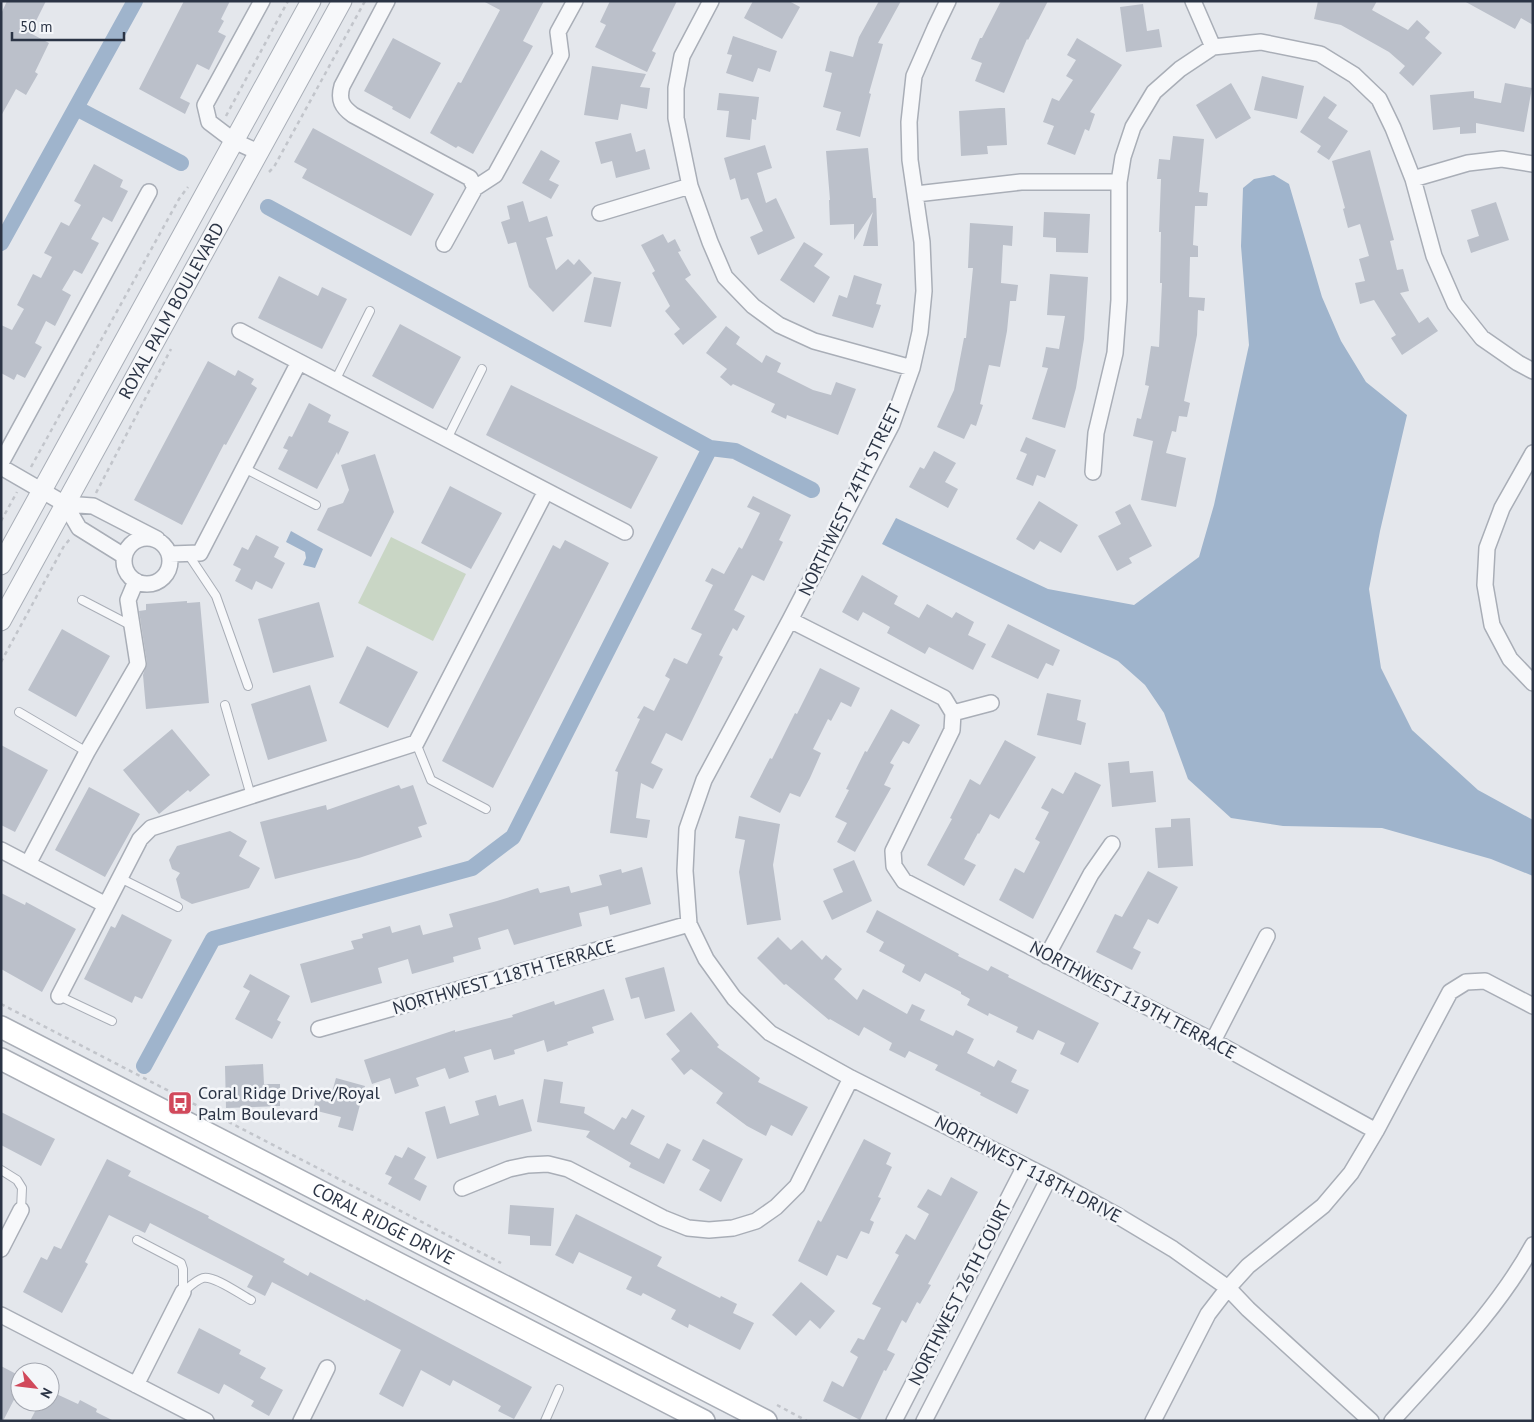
<svg xmlns="http://www.w3.org/2000/svg" width="1534" height="1422" font-family="'PT Sans',sans-serif">
<rect width="100%" height="100%" fill="#e4e7ec"/>
<path fill="#c9d6c5" d="M391 537 466 574 433 641 358 603Z"/>
<path fill="#9fb4cc" d="M1274 175 1289 184 1322 297 1341 341 1366 382 1407 415 1380 531 1369 589 1381 668 1412 730 1478 790 1533 820V876L1491 859 1382 828 1283 826 1231 818 1188 779 1164 713 1145 685 1118 661 882 544 896 518 1048 589 1134 605 1199 557 1214 505 1249 345 1241 246 1243 188 1254 179Z
M291 531 323 549 315 568 303 565 306 558 305 552 286 542Z"/>
<g fill="none" stroke-linecap="round" stroke-linejoin="round">
<path stroke="#9fb4cc" stroke-width="16" d="M76 108 181 163
M1 243 135 1
M710 448 735 451 812 490
M144 1066 213 939 472 868 513 837 710 448 268 207"/>
</g>
<path fill="#bbc0ca" d="M7 1H46L30 33 49 43 35 72 38 74 26 95 16 89 1 116V14Z
M184 1H230L221 19 224 21 218 32 226 36 209 70 197 64 180 98 190 103 185 114 139 89Z
M483 1H544L523 41 533 46 473 154 458 146 456 148 430 133 458 82 461 83 500 10Z
M610 1H677L652 51 656 53 647 72 595 47 606 25 600 22Z
M753 1H789L800 7 782 39 744 18Z
M879 1H901L878 43 883 44 869 93 871 94 860 137 836 130 841 112 823 107 832 73 825 71 830 51 853 57 859 37Z
M1001 1H1048L1028 40 1027 39 1004 93 975 81 982 63 971 59 980 38H982Z
M1318 1H1377L1372 10 1408 30 1417 20 1430 32 1425 38 1442 53 1413 86 1399 73 1405 66 1389 52 1341 25 1314 19Z
M1464 1H1533V25L1521 18 1515 29Z
M1143 4 1147 31 1159 29 1162 47 1126 52 1120 7Z
M733 36 777 51 770 72 758 68 753 82 726 73 732 55 727 54Z
M393 38 441 63 410 119 392 109 393 107 364 91Z
M1077 38 1122 65 1090 112 1095 114 1089 131 1085 129 1075 155 1047 144 1054 126 1043 122 1052 98 1059 101 1073 80 1066 76 1076 60 1067 55Z
M592 66 646 74 640 87 650 88 647 109 621 104 618 120 584 115Z
M1262 76 1304 86 1297 119 1254 110Z
M1231 83 1251 118 1216 139 1196 105Z
M1505 83 1532 88 1524 132 1476 123V133L1460 134V127L1433 130 1430 95 1474 91V98L1501 103Z
M719 93 759 97 756 120 752 119 750 140 726 137 729 111 717 110Z
M1324 96 1337 105 1328 118 1348 131 1329 160 1317 152 1321 146 1300 132Z
M1000 108H1005L1007 145 987 146 988 154 961 156 959 111Z
M313 128 434 194 411 236 302 178 307 169 294 162Z
M631 133 636 152 645 149 650 169 616 178 612 161 601 164 595 142Z
M1173 136 1204 139 1199 192 1208 193 1207 206H1195L1193 245 1198 246V257H1190L1189 297 1205 298 1204 311 1198 310 1197 335 1184 401 1190 403 1187 417 1179 416 1176 432 1172 431 1166 453 1186 458 1176 507 1141 500 1153 441 1133 436 1137 418 1141 419 1149 386 1145 385 1151 346 1159 347 1162 283H1160L1161 232H1159L1161 179H1157L1159 159 1170 160Z
M765 145 772 168 757 173 766 203 776 198 795 238 758 255 750 237 763 231 748 198 741 200 735 178 730 180 724 158Z
M868 148 873 198H876L878 246H863L873 212 854 240V224L830 225 829 200H830L826 151Z
M541 150 560 161 549 180 559 185 551 199 522 183Z
M1370 150 1394 240 1390 241 1397 270 1403 269 1409 291 1400 293 1419 323 1428 317 1438 331 1402 355 1391 338 1396 335 1374 300 1360 304 1355 283 1365 281 1359 259 1369 256 1360 224 1348 228 1343 209 1345 208 1332 161Z
M94 164 123 180 120 187 128 191 112 222 103 217 91 239 99 243 82 274 74 270 62 290 71 295 55 326 46 321 35 343 42 347 25 378 17 374 14 380 1 373V325L12 330 24 309 17 305 33 274 41 278 52 257 44 253 61 222 69 226 81 205 74 201Z
M523 201 529 222 547 216 553 236 546 238 556 270 568 259 574 265 579 259 592 273 553 312 529 287 516 242 508 244 501 222 510 219 507 206Z
M1496 202 1509 240 1471 253 1467 240 1479 236 1471 210Z
M1044 212 1090 214 1088 253 1056 252V238L1043 237Z
M970 223 1013 226 1012 246 1003 245 1001 283 1018 285 1016 301H1010L1007 331 1000 367 989 365 980 404 983 405 976 426 971 424 964 439 937 427 954 390 964 338H966L973 268H968Z
M663 234 668 243 675 239 681 251 678 252 691 275 685 279 717 317 683 345 674 334 680 329 665 311 670 306 652 273 655 271 641 245Z
M804 242 823 254 814 266 830 277 814 303 780 280Z
M1050 274 1088 277 1084 339 1076 388 1065 428 1032 419 1048 368 1042 367 1046 347 1059 349 1065 316 1047 315Z
M854 275 882 284 876 304 881 305 873 328 832 316 839 295 847 298Z
M279 276 318 296 322 287 347 299 322 349 258 318Z
M594 277 621 282 611 327 584 322Z
M400 324 461 357 433 409 372 376Z
M726 326 740 337 736 344 762 363 766 355 781 363 777 372 813 390 831 395 836 382 856 389 838 435 787 415 786 419 771 412 775 404 733 384 731 386 720 377 727 369 706 353Z
M208 361 235 376 238 370 254 379 251 384 257 388 226 445 224 444 182 525 134 500Z
M511 385 658 457 631 509 486 435Z
M309 403 331 415 328 422 349 432 338 455 337 452 317 489 278 469 288 450 283 448 289 436 292 437Z
M1026 437 1056 450 1045 478 1037 475 1033 486 1016 479 1027 454 1020 451Z
M934 451 956 463 945 482 958 489 948 508 909 487 920 467 924 469Z
M375 454 394 512 371 557 317 530 328 508 343 503 349 490 341 465Z
M450 486 502 513 471 569 421 543Z
M753 496 791 515 779 540 783 542 764 581 752 575 734 610 745 616 737 631 733 628 719 655 723 657 682 741 666 733 651 763 663 769 653 789 641 783 636 818 650 820 647 838 610 833 618 772 615 771 640 719 637 718 644 706 654 711 670 679 665 676 674 658 687 664 702 634 691 629 713 585 705 581 712 568 724 574 739 547 742 549 760 513 747 507Z
M1039 501 1078 525 1061 553 1040 541 1034 550 1016 539Z
M1130 504 1152 546 1129 558 1132 563 1117 571 1098 536 1121 524 1115 512Z
M256 535 279 547 274 557 285 563 272 589 256 581 252 590 235 581 241 569 233 565 242 547 248 550Z
M565 540 609 563 493 788 442 761 553 545 560 549Z
M862 575 898 596 894 604 919 618 927 604 952 618 956 612 974 622 968 635 986 644 973 670 929 647 925 654 887 633 890 627 863 612 858 621 842 612Z
M187 601V603L200 602 209 703 146 709 143 675 147 663 139 611 146 610V604Z
M319 602 334 657 273 673 258 619Z
M1008 624 1060 650 1053 666 1046 663 1038 679 991 657Z
M62 629 110 656 76 717 28 690Z
M367 646 418 672 388 728 339 703Z
M820 668 860 688 851 707 841 702 831 721 828 719 813 749 821 753 810 778 800 797 790 793 780 813 750 797 770 758 772 759 795 713 797 714Z
M310 685 327 741 268 760 251 704Z
M1047 693 1081 700 1077 720 1086 723 1081 745 1037 735Z
M891 709 920 725 909 744 903 741 890 763 894 765 884 785 891 788 855 852 837 842 847 823 835 817 849 790 846 789 865 751 867 752Z
M172 729 210 775 190 792 188 790 159 814 123 770Z
M1005 740 1036 757 999 819 990 814 979 834 978 833 964 859 976 865 964 886 927 865 952 819 950 818 970 779 980 785Z
M1 745 48 770 15 832 1 825Z
M1129 761 1130 773 1153 771 1156 802 1112 807 1108 763Z
M1075 772 1101 785 1033 919 999 900 1015 868 1024 873 1040 842 1035 839 1049 812 1041 808 1052 788 1063 794Z
M399 785 401 789 413 785 427 824 418 827 422 837 359 858 275 879 260 822 326 805 327 810Z
M89 787 140 814 105 877 55 850Z
M739 816 780 824 773 865 781 920 747 925 739 872 745 840 735 838Z
M1190 818 1193 866 1158 868 1155 828 1171 827V819Z
M230 831 247 841 239 856 260 868 249 888 192 904 181 898 176 879 180 873 172 869 169 860 177 846Z
M854 860 872 901 832 920 823 901 843 892 833 869Z
M642 867 651 904 610 915 608 906 579 913 582 926 514 945 508 929 478 938 481 949 453 957 454 962 412 974 408 959 378 968 382 983 311 1003 300 964 354 949 351 941 363 938 362 934 390 926 392 933 420 925 423 935 453 927 449 914 497 901 538 888 540 893 569 886 571 893 602 885 599 875 621 869 622 873Z
M1148 871 1178 887 1158 924 1148 919 1133 948 1141 952 1132 970 1096 952 1115 914 1122 917Z
M1 893 25 905 26 902 76 929 42 992 1 969Z
M877 910 959 954 958 956 988 971 991 966 1009 975 1008 977 1099 1023 1078 1063 1060 1054 1065 1043 1038 1030 1033 1040 1016 1032 1018 1027 989 1013 988 1016 967 1005 970 999 961 994V992L925 973 920 982 902 972 905 965 879 951 884 942 866 932Z
M122 914 172 940 142 999 135 996 132 1003 84 979 111 926 115 928Z
M778 937 791 950 802 940 822 960 826 955 842 969 834 979 857 1000 863 989 907 1014 912 1004 925 1010 920 1020 953 1036 956 1030 974 1039 967 1053 994 1067 998 1060 1017 1070 1011 1082 1029 1090 1017 1114 980 1095 981 1093 935 1070 938 1065 909 1051 905 1058 889 1050 892 1043 864 1027 859 1036 830 1019 829 1020 786 984 784 985 757 958Z
M664 967 675 1011 645 1019 639 997 631 999 625 978Z
M250 974 290 996 277 1020 281 1022 272 1039 235 1019 250 991 243 987Z
M604 989 614 1020 592 1027 594 1033 567 1042 568 1045 547 1052 544 1040 514 1050 515 1054 494 1060 491 1049 464 1057 469 1072 449 1079 445 1068 416 1078 419 1086 395 1094 390 1078 372 1084 364 1060 455 1030V1032L513 1017 512 1015 554 1001 555 1005Z
M691 1012 719 1045 717 1047 760 1078 758 1082 808 1107 792 1136 771 1125 766 1136 747 1126 716 1103 723 1093 691 1069 684 1075 671 1059 680 1051 666 1034Z
M263 1064 264 1084H280V1106L226 1108 225 1066Z
M336 1078 365 1086 353 1131 338 1127 341 1117 313 1110 318 1089 332 1092Z
M544 1079 563 1082 560 1103 585 1107 584 1113 614 1130 622 1117 626 1119 632 1109 645 1116 630 1144 659 1159 667 1143 681 1150 664 1184 629 1167 631 1163 586 1137 590 1131 537 1122Z
M496 1095 499 1106 523 1099 532 1131 437 1159 425 1112 445 1106 450 1124 479 1115 475 1101Z
M1 1112 55 1139 41 1166 1 1145Z
M703 1139 743 1159 721 1202 699 1190 710 1170 692 1160Z
M864 1139 891 1153 886 1164 892 1167 878 1197 881 1198 870 1220 874 1222 869 1234 861 1231 847 1259 837 1255 827 1276 798 1261 818 1220 821 1222Z
M408 1147 426 1157 414 1179 427 1186 420 1201 388 1184 392 1177 385 1174 395 1155 402 1158Z
M107 1159 131 1171 128 1176 209 1216 208 1218 285 1259 283 1262 308 1276 310 1272 365 1301 366 1299 532 1387 514 1419 498 1411 501 1406 453 1380 450 1386 421 1370 403 1407 379 1394 401 1350 272 1282 265 1296 247 1287 253 1276 150 1223 145 1233 109 1215 85 1262 88 1264 62 1313 23 1292 41 1257 47 1260 54 1246 61 1249Z
M951 1177 978 1192 928 1284 931 1285 920 1304 917 1302 906 1323 902 1320 887 1350 895 1354 886 1371 884 1370 860 1420 823 1401 832 1381 843 1387 858 1357 850 1352 858 1338 864 1340 881 1308 872 1304 899 1255 895 1253 906 1234 915 1240 929 1214 917 1207 928 1189 941 1196Z
M510 1205 554 1208 551 1246 530 1245V1236L508 1234Z
M576 1214 662 1257 657 1266 720 1298 721 1296 737 1304 733 1313 754 1323 740 1350 689 1324 688 1328 671 1319 676 1310 643 1293 641 1296 626 1289 632 1277 579 1252 573 1264 555 1255Z
M801 1282 835 1311 820 1329 810 1320 796 1336 772 1315Z
M199 1328 241 1350 239 1354 266 1368 260 1378 283 1390 269 1416 251 1406 254 1401 224 1384 219 1394 177 1373Z
M1 1366 20 1376V1388L3 1421H1Z
M50 1391 78 1404 80 1400 97 1409 96 1412 114 1421H30L40 1402H50Z"/>
<g fill="none" stroke-linecap="round" stroke-linejoin="round">
<defs>
<path id="service" d="M335 381 370 311
M447 439 482 369
M244 468 316 505
M188 554 216 596 248 686
M82 600 132 626
M225 705 251 796
M19 712 87 752
M416 743 431 780 486 809
M120 878 178 907
M59 996 112 1021
M1 1170 17 1180 22 1188 21 1210
M137 1240 181 1263 183 1269V1292
M183 1292C188 1288 196 1280 203 1278 214 1275 241 1295 251 1300
M545 1421 559 1389"/>
<path id="minor" d="M387 1 342 86C338 100 342 107 353 115L470 178 475 188
M711 1 682 56 676 88V118L690 186 710 242 725 277 753 306 779 325 814 341 912 368
M948 1 935 28 914 76 909 122 910 160 922 242 924 291 920 332 912 368 892 424 790 620 704 780 687 829 685 871 689 924 706 959 734 998 770 1033 851 1078 1049 1178 1118 1216 1173 1249 1228 1288 1248 1309 1371 1421
M1193 1 1213 47
M258 152 234 141 209 122 205 105 262 1
M1413 179 1468 163 1502 159 1533 164
M916 194 1021 182H1119
M600 213 690 186
M444 244 475 188 495 175 561 55 558 32 575 1
M240 331 625 532
M1533 453 1502 508 1487 548 1485 585 1492 625 1510 659 1533 683
M1 463 149 192
M1 467 65 504 93 506 157 539
M1093 472 1096 433 1115 353 1119 300V182L1123 157 1133 127 1154 92 1180 69 1213 47 1261 42 1320 54 1354 75 1379 99 1393 128 1413 179 1434 256 1455 304 1482 338 1518 363 1533 371
M65 504 79 528 124 556
M124 561a23 23 0 1 1 46 0a23 23 0 1 1-46 0Z
M170 554 200 553 299 362
M790 620 944 698 953 713
M953 713 952 730 893 851 894 866 904 881 1213 1041 1376 1131
M953 713 991 703
M1 850 106 905
M28 864 87 752 138 664 128 600 136 581
M1047 956 1091 874 1112 844
M59 996 140 839 151 828 416 743 546 491
M319 1029 689 924
M1213 1041 1267 936
M462 1188 509 1169 528 1165 548 1164 568 1169 663 1218 688 1228 709 1230 733 1228 756 1221 776 1207 797 1186 851 1078
M1 1249 21 1210
M1 1315 206 1421
M136 1385 183 1292
M301 1421 327 1368
M894 1421 1025 1166
M924 1421 1049 1178
M1153 1421 1208 1314 1228 1288 1248 1266 1323 1206 1351 1173 1376 1131 1450 992 1466 982 1485 981 1533 1006
M1392 1421C1442 1365 1497 1311 1533 1245"/>
<g id="tertiary">
<path d="M1 565 311 1"/>
<path id="s1" d="M1 621 342 1"/>
</g>
<g id="secondary">
<path id="s2" d="M1 1027 766 1421"/>
<path d="M1 1059 704 1421"/>
</g>
</defs>
<use href="#service" stroke="#a9aeb7" stroke-width="10"/>
<use href="#minor" stroke="#a9aeb7" stroke-width="18"/>
<use href="#tertiary" stroke="#a9aeb7" stroke-width="21"/>
<use href="#secondary" stroke="#a9aeb7" stroke-width="24"/>
<path stroke="#c2c5cb" stroke-width="2.5" stroke-dasharray="4 4" stroke-linecap="butt" d="M226 116 288 1
M269 172 274 167 365 1
M31 467 179 199 188 187
M96 493 171 349
M1 521 17 492
M1 662 64 546 70 539
M1 1004 501 1263
M777 1405 807 1421"/>
<use href="#service" stroke="#f7f8fa" stroke-width="8"/>
<use href="#minor" stroke="#f7f8fa" stroke-width="15"/>
<use href="#tertiary" stroke="#f7f8fa" stroke-width="19"/>
<use href="#secondary" stroke="#fff" stroke-width="21"/>
</g>
<defs>
<symbol id="bus-square" viewBox="-11 -11 22 22"><rect x="-9" y="-9" width="18" height="18" rx="4" fill="#d1495b" stroke="#f4f6f9"/><path d="M-5-6H5V4H4V6H2V4H-2V6H-4V4H-5ZM-3.5-4V0h7V-4ZM-3.5 1.2v1.5H-2V1.2ZM2 1.2v1.5H3.5V1.2Z" fill="#fff"/></symbol>
</defs>
<g fill-rule="evenodd">
<use href="#bus-square" x="166" y="1089" width="28" height="28"/>
</g>
<g text-anchor="middle" stroke-width="5" stroke-linejoin="round" paint-order="stroke">
<g font-size="18" fill="#2b3445" stroke="#f4f6f9">
<text dy="6" stroke="none"><textPath href="#s1" startOffset="354">ROYAL PALM BOULEVARD</textPath></text>
<text transform="translate(850 500) rotate(-64)" y="6">NORTHWEST 24TH STREET</text>
<text transform="translate(504 977) rotate(-16)" y="6">NORTHWEST 118TH TERRACE</text>
<text transform="translate(1133 1000) rotate(28)" y="6">NORTHWEST 119TH TERRACE</text>
<text transform="translate(1028 1169) rotate(28)" y="6">NORTHWEST 118TH DRIVE</text>
<text dy="6" stroke="none"><textPath href="#s2" startOffset="430">CORAL RIDGE DRIVE</textPath></text>
<text transform="translate(960 1293) rotate(-63)" y="6">NORTHWEST 26TH COURT</text>
</g>
<g font-size="18" fill="#2b3445" stroke="#f4f6f9" text-anchor="start">
<text x="198" y="1099">Coral Ridge Drive/Royal<tspan x="198" dy="21">Palm Boulevard</tspan></text>
</g>
</g>
<rect width="1534" height="1422" fill="none" stroke="#2b3445" stroke-width="5"/>
<g transform="translate(35 1387) rotate(118)"><circle r="24" fill="#f4f6f9" stroke="#a4a8b1"/>
<path d="M0-4L9 19L0 12L-9 19Z" fill="#d1495b"/>
<text y="-8" font-size="14" font-weight="bold" text-anchor="middle" fill="#2b3445">N</text>
</g>
<path d="M12 32v8h112v-8" fill="none" stroke="#2b3445" stroke-width="2.5"/>
<text x="20" y="32" font-size="15" fill="#2b3445" stroke="#f4f6f9" stroke-width="4" paint-order="stroke">50 m</text>
</svg>
